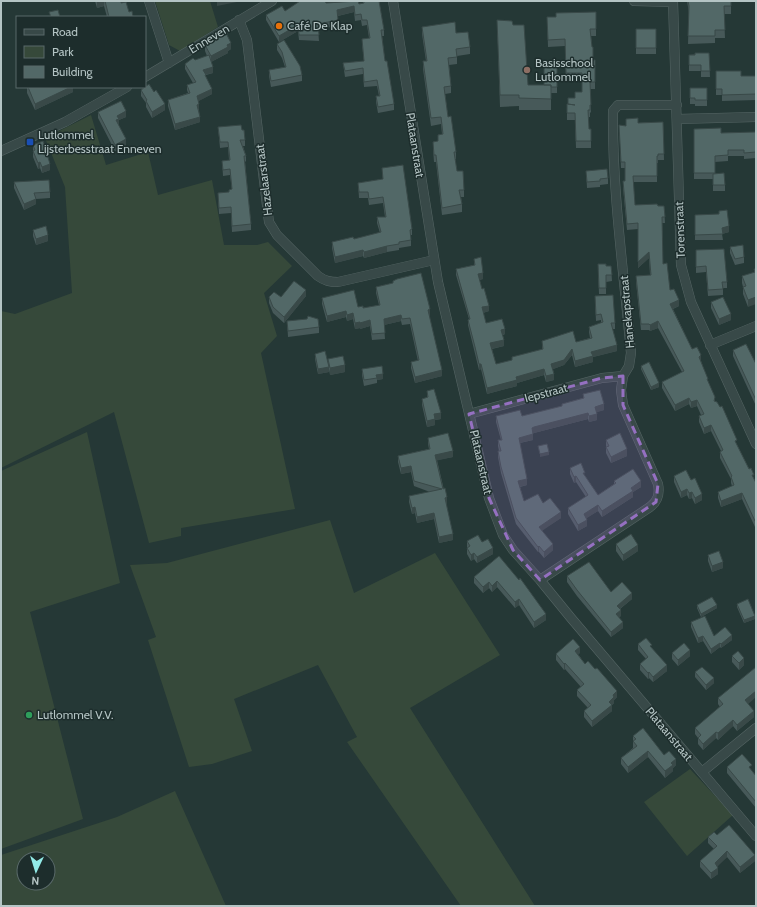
<svg xmlns="http://www.w3.org/2000/svg" width="757" height="907" font-family="Cabin,sans-serif">
<rect width="100%" height="100%" fill="#253836"/>
<path fill="#36493a" fill-rule="evenodd" d="M155 1H210L218 27 180 51 169 45Z
M91 115 106 165 148 152 158 195 212 180 224 245H257L268 242 292 266 264 293 277 336 261 353 295 509 181 528V536L149 543 114 412 1 468V311L15 314 72 293 65 187 45 138Z
M87 432 120 583 30 612 83 819 1 849V471Z
M330 520 354 593 435 553 500 655 410 708 535 906H461L347 742 357 737 318 665 234 699 252 751 212 764 189 767 148 640 156 637 130 565 167 563Z
M690 769 733 815 687 856 644 802Z
M175 791 226 906H1V855L117 817ZM24 859H48V883H24Z"/>
<g fill="none" stroke-linecap="round" stroke-linejoin="round">
<defs>
<path id="street" d="M149 1 169 63
M393 1 438 282 489 498 503 535 513 550 540 580 571 618 756 836
M634 1 673 2
M673 1 681 265 691 302 756 444
M239 20 247 40 269 222 277 235 318 276C325 281 330 282 338 282L434 260
M145 77 272 1
M677 119 756 117
M1 151 65 122 127 87
M710 345 756 326
M469 414 602 378 623 376
M540 580 650 507C658 501 660 494 658 484L623 405 621 390 623 376 629 366 631 353C624 274 612 190 613 111L618 105H677
M702 772 756 728"/>
</defs>
<use href="#street" stroke="#566665" stroke-width="10"/>
<use href="#street" stroke="#384948" stroke-width="9"/>
</g>
<path fill="#475959" d="M95 1H121V3L133 17H107L104 6 97 8Z
M363 1H379L384 30V36H382L385 61 394 104V110L378 113 376 102V96H379L377 86 364 87 363 74 345 77 343 63 364 61 362 44V39L369 38 367 25 362 26 361 20 355 21 354 12 338 16V26L318 29 319 41 299 40 298 31 279 42 266 20V15L285 11 326 3 359 4H363Z
M687 1H731V14H724L725 38H715V43L688 44 689 13Z
M596 12V36H591L595 82V89H590L591 113 590 112V117H589V129H591V148H576L575 120H567V104H568L582 92V80H566L565 46 548 47 547 17H556Z
M497 20 513 25 528 85H544L557 67V93H551V110H519V106L500 107Z
M422 27 456 33 470 47V54L457 56V64L449 65 451 86V93L445 94 448 117 456 152V159H455L457 171 464 190V197H461L462 204V212L442 215 436 162H434L433 149V142L438 141V135L442 134 441 124 431 126 423 69V61H426L422 34Z
M636 29H656V54H636Z
M277 44 302 75V81L271 87 269 76V70L285 67 282 58 277 50Z
M205 45 231 49 228 51V53L211 62 213 73 206 75V77L212 94 198 101 199 109V110L200 122 175 130 168 106V100L188 93 187 90V85L193 83 185 69V64L207 56 205 51Z
M709 53 710 77H701V71H689V55Z
M716 71 741 76H756V100L722 101V95H716Z
M27 87H73V92L35 110 27 93Z
M690 88H707V106H695V104H690Z
M141 90 165 110 152 118 146 107V103L141 96Z
M98 112 126 117 119 120V125H118L126 145 115 151 98 118Z
M663 122 664 160H658V163H657V182H633L635 205 664 206 665 223H662L663 264 670 290 679 306 673 309 692 349 701 361 715 401 756 483 755 527 742 499 721 507 718 498V492L732 486 731 483V479L720 458V452L721 451 711 431 704 434 699 422V416L701 415 697 406 691 408 689 404 675 411 662 388V382L682 372 658 328 650 331 649 330H641L636 282V276L650 275 649 258 638 268V229L627 230 623 187V181H625V168H621L619 125 626 126 638 123Z
M218 127 242 130 245 140V146H243L246 156V161L245 162 251 224V230L232 232 231 213 219 214 218 193 229 192 232 189 230 175 223 176 222 161 229 160 228 147 220 148Z
M694 129 721 133 756 132V158L744 159V156H728V161L715 162V173L725 185V191H713V179H694Z
M33 145 48 158 50 170 42 173 40 168 38 169 33 157Z
M382 168 412 229V235H411V246L399 248V250L387 252 364 258 363 256 335 263 332 248V242L354 239 380 233 377 223V217H385L383 203 369 205 368 198H359L358 183 383 179Z
M586 171 608 178V184L600 185V187L587 188Z
M14 182 50 192V198L36 199V204L24 210 14 188Z
M695 215 729 232 722 234 723 240H695Z
M33 230 48 241 36 245 33 236Z
M730 247 744 257V263L735 265 730 253Z
M696 250 727 282V288H723V295L708 296 706 272 696 273Z
M474 259 483 279 479 280 482 289 489 311 483 313 486 323 505 334 503 335 504 346 492 349 496 364 512 360V357L542 350V341L576 342 590 338 589 332V327L601 323V320L596 321 595 302 615 323V329H612L617 351 593 357V362L575 367 572 355 564 365 553 369 554 380 546 382 544 375 517 383V386L487 394 481 369 479 370 468 325V320L469 319 456 275V269L474 265Z
M606 266H611L612 281 606 282V294H599L598 270Z
M754 269H756L748 307 743 294V287L742 283V276L754 273Z
M393 281 430 315H429L442 376 415 383 411 368V362L418 361 410 324 402 325 401 321 384 325 385 339 372 340 370 326 360 329V328L355 329 353 319 347 321 346 317 327 322 322 304V298L363 308 379 305 376 293V287L393 283Z
M306 296 284 323 273 313 269 303V297Z
M711 302 731 320 719 325 711 308Z
M287 321 319 327V333L288 337Z
M733 350 756 364V406L733 356Z
M315 354 328 363V359L345 372 330 375 329 369V372L318 374 315 359Z
M641 366 659 387 651 390 641 369Z
M362 369 383 379 377 380V383L364 386 362 375Z
M427 391 441 419 435 420V425L427 427 422 405V399L427 398Z
M583 394 604 410 596 412 597 420 589 422 588 419 534 433H533V440L520 443 527 485 520 487 524 501 543 503 561 518 542 530 553 550 544 558 539 552H538L516 524 501 473 498 457V451H499L498 446V440H501L496 422V416H522L562 406V404L583 398Z
M428 438 453 457 437 460 447 503 446 504 453 540 439 543 434 519 417 523 415 513 412 514 409 502V496L430 492 414 486 411 472 401 474 398 462V456L429 449 428 444Z
M606 440 627 456 611 463 606 453Z
M570 468 585 476 598 495 614 484V481L641 487 633 492V497L602 517 598 511 586 518 587 526 578 531 568 514V508L586 497 576 482 574 483 570 474Z
M674 476 702 500 695 504 692 498 689 499 687 495 681 498 674 482Z
M467 541 482 542 493 554 477 563 474 559 471 561 467 554Z
M616 544 638 551 623 561 616 551Z
M708 555 723 568 712 572 708 561Z
M499 556 546 620 534 628 519 605 515 608 497 587 492 592 489 588 483 593 474 583V577Z
M567 576 632 599 620 609 621 616 619 617 623 628 611 637 577 596 567 582Z
M737 604 755 619 744 623 737 607Z
M697 605 717 608 701 617 697 608Z
M691 622 714 636 732 640 721 648 720 647 711 654 703 641 698 643 691 627Z
M638 644 652 648 667 671 653 682 649 678 648 679 640 670V664L646 659 638 650Z
M580 653 578 654 585 664 617 697 614 700V703L612 705V711L592 727 584 717V711L588 708 577 696V690L581 687 565 669 564 670 556 660V654Z
M672 653 690 656 678 666 672 659Z
M732 656 744 665 739 670 732 662Z
M695 672 714 683 706 690 695 677Z
M718 698 748 704 754 717 737 731 733 726 718 740 716 738 703 750 698 744V738L695 734V728L720 707 718 704Z
M633 736 664 755 676 765 673 768V771L665 778 648 757 628 773 621 764V758L633 748Z
M727 767 752 771 756 776V808L727 773Z
M717 835 755 861 740 873 727 857 717 866 718 874 711 879 700 867V861L714 849 708 843V837Z"/>
<path fill="#394948" d="M97 1H104V6L97 8Z
M217 1H237V2L217 6Z
M354 6V12L337 16V10Z
M298 25V31L279 42V36Z
M231 43V49L228 51V53L211 62V56Z
M145 45H146V52H145Z
M213 67V73L203 75V70Z
M71 87H73V92L35 110V104Z
M212 89V94L197 102V96Z
M165 104V110L152 118V112Z
M199 104V109L197 110V105Z
M126 111V117L119 120V125L116 126V120L117 116Z
M200 117V122L175 130V124Z
M126 139V145L115 151V145Z
M40 162V168L38 169V163Z
M50 164V170L42 173V167Z
M36 199V204L24 210V204Z
M729 226V232L722 234V228Z
M48 235V241L36 245V239Z
M387 246V252L364 258V252Z
M363 250V256L335 263V257Z
M649 252V258L638 268V262Z
M483 273V279L478 280V274Z
M306 290V296L284 323V317Z
M756 297V304L748 307V300Z
M679 300V306L670 310V304Z
M489 306V311L482 313V307Z
M430 309V315L428 316V310Z
M346 311V317L327 322V316Z
M353 313V319L347 321V315Z
M731 314V320L719 325V319Z
M401 315V321L384 325V319Z
M370 320V326L360 329V323Z
M658 321V328L650 331V325Z
M360 322V328L355 329V323Z
M505 329V334L501 335V330Z
M504 340V346L490 349V343Z
M617 345V351L593 357V362L575 367V361L591 352Z
M572 349V355L564 365 551 370V364Z
M701 355V361L699 363V357Z
M479 364H481V369L479 370Z
M345 365V372L330 375V368Z
M329 367V372L318 374V369Z
M544 369V375L517 383V386L487 394V388L516 377Z
M442 370V376L415 383V377Z
M383 374V379L377 380 376 375Z
M554 374V380L546 382V376Z
M659 383V387L651 390V387Z
M689 398V404L675 411V405Z
M697 400V406L691 408V402Z
M604 404V410L595 413V407Z
M441 413V419L435 420V425L427 427V421L434 414Z
M588 413V419L534 433 532 434V428L534 427Z
M597 414V420L589 422V416Z
M711 425V431L704 434V428Z
M533 434V440L519 443V438Z
M627 449V456L611 463V457Z
M453 451V457L435 461V455Z
M549 452V455L540 457V454Z
M411 466V472L401 474V468Z
M576 476V482L574 483V477Z
M527 479V485L518 487V481Z
M641 481V487L633 492V497L602 517V511L631 488Z
M687 489V495L681 498V492Z
M692 492V498L689 499V493Z
M742 493V499L721 507V501Z
M702 494V500L695 504V498Z
M447 497V503L445 504V498Z
M598 505V511L584 520V514Z
M415 507V513L412 514V508Z
M561 512V518L539 533V527Z
M434 513V519L417 523V517Z
M587 520V526L578 531V525Z
M453 534V540L439 543V537Z
M553 544V550L544 558V552Z
M638 545V551L623 561V555Z
M539 546V552H538V547Z
M493 548V554L477 563V557Z
M474 553V559L471 561V555Z
M723 562V568L712 572V566Z
M497 581V587L492 592V586Z
M489 582V588L483 593V587Z
M632 593V599L617 611V606Z
M519 599V605L515 608V602Z
M717 605V608L701 617V614Z
M621 610V616L616 619V614Z
M546 614V620L534 628V622Z
M755 616V619L744 623V620Z
M623 622V628L611 637V632Z
M732 635V640L721 648V644Z
M703 636V641L698 643V638Z
M720 643V647L711 654V649Z
M580 647V653L575 657V651Z
M690 650V656L678 666V660Z
M744 658V665L739 670V663Z
M565 663V669L564 670V664Z
M667 665V671L653 682V677Z
M649 672V678L648 679V673Z
M714 678V683L706 690V685Z
M617 691V697L614 700V703L612 705V711L592 727V721L609 702 613 695Z
M756 691V697L745 707V700Z
M754 711V717L737 731V725Z
M733 720V726L718 740V733Z
M716 732V738L703 750V744Z
M648 751V757L628 773V767Z
M676 759V765L673 768V771L665 778V771L671 763Z
M727 851V857L715 869V863Z
M755 855V861L740 873V867Z
M718 868V874L711 879V873Z"/>
<path fill="#526867" stroke="#394948" d="M105 1H121V3L126 2 129 12 132 11 133 17H109Z
M300 1H325L326 3 358 1 359 4 364 3V1H379L384 30H381L385 61H387L394 104 378 107 376 96H380L377 80 364 82 363 68 345 71 343 63 364 61 362 39 370 38 367 20H362L361 14 355 15 354 6 337 10 338 20 318 24 319 35H299L298 25 279 36 266 15 282 6 285 11Z
M688 1H731V6H724L725 30H715V36H688L689 6Z
M58 10 60 17H51L49 12Z
M596 12V29H590L592 47H593V60H595V82H590L591 105H590V110H588L589 129H591V141H576L575 113H567V104L575 105 568 104V98H575V92H582V73H566L565 39 548 40 547 17H556V13Z
M497 20 512 21 513 25H524L528 85H551V99L519 98V95H500Z
M455 22 456 33 468 32 470 47 456 49 457 57 448 58 451 86 444 87 448 117 451 116 456 152H454L457 171H463L464 190H459L462 204 442 208 436 155H434L433 142 438 141V135L443 134 441 117 431 118 423 61H427L422 27Z
M636 29H656V48H636Z
M226 33 231 43 227 45 228 47 211 56 205 45Z
M284 40 300 66 302 75 271 81 269 70 286 67 282 52 277 44Z
M695 53H709L710 71H701V65H689V55H695Z
M209 55 213 67 203 70 206 75H205L212 89 197 96 199 104 197 105 200 117 175 124 168 100 190 93 187 85 196 82 185 64 193 58 195 60Z
M544 67H557V87H551V85H544Z
M716 71H741V76H756V94L722 95V89H716Z
M149 84 154 92 156 90 165 104 152 112 146 101 147 100 141 90Z
M28 87H71L35 104Z
M690 88H707V100H695V98H690Z
M121 101 126 111 117 116 119 119 116 120 126 139 115 145 98 112Z
M638 118V123L663 122 664 154H658V156H657V176H633L635 205 657 204 658 206H664L665 217H662L663 264 667 263 670 290 674 289 679 300 670 304 692 349 697 347 701 355 699 357 708 379H707L715 397 714 401 717 402 720 407 722 406 737 440 735 441 749 469 751 468 754 475H752L756 483V520L755 521 742 493 721 501 718 492 734 485 731 477 732 476 720 452 723 450 711 425 704 428 699 416 704 414 697 400 691 402 689 398 675 405 662 382 684 371 658 321 650 325 649 324H641L636 276 651 275 649 252 638 262V223L627 224 623 181H625V162H621L619 125 626 126V119Z
M241 125 242 130H244L245 140H240L246 156H244L251 224 232 226 231 207 219 208 218 193 229 192V190L232 189 230 169 223 170 222 161 230 160 228 142H220L218 127Z
M721 128V133L756 132V152L744 153V150H728V155L715 156V173H694V129Z
M43 141 48 154H47L50 164 42 167 40 162 38 163 33 151 35 150 33 145Z
M403 165 412 229 410 230 411 240 399 242V244L387 246 364 252 363 250 335 257 332 242 353 237 354 239 381 232 377 217H386L383 197 369 199 368 192H359L358 183 383 179 382 168Z
M607 169 608 178 600 179V181L587 182 586 171Z
M724 173 725 185H713V174Z
M49 180 50 192 34 193 36 199 24 204 14 182Z
M727 210 729 226 722 228 723 234 695 235V215L719 214V211Z
M46 226 48 235 36 239 33 230Z
M743 245 744 257 735 259 730 247Z
M724 249 727 282H722L723 289 708 290 706 266 696 267V250Z
M481 257 483 273 478 274 482 289 484 288 489 306 482 307 486 323 502 319 505 329 501 330 504 340 490 343 496 364 512 360V357L543 349 542 341 573 331 576 342 592 338 589 327 603 322 601 314 596 315 595 296 613 295 615 323H611L617 345 591 352 593 356 575 361 572 349 564 360 551 364 554 374 546 376 544 369 516 377 517 380 487 388 481 364H479L475 347 468 320 470 319 456 269 475 265 474 259Z
M598 264H606V266H611L612 275H606V288H599Z
M754 269H756V297L748 300 743 287 746 286 742 276 755 272Z
M421 273 430 309 428 310 442 370 415 377 411 362 419 360 410 318 402 319 401 315 384 319 385 333 372 334 370 320 360 323V322L355 323 353 313 347 315 346 311 327 316 322 298 354 290 358 307 363 306V308L380 305 376 287 393 283V281L397 279Z
M294 281 306 290 284 317 273 307 269 297 274 292 281 297Z
M723 297 731 314 719 319 711 302Z
M308 316 318 319 319 327 288 331 287 321 307 319Z
M746 344 756 364V400L733 350Z
M325 351 329 367 318 369 315 354Z
M343 356 345 365 330 368 328 359Z
M649 362 659 383 651 387 641 366Z
M382 366 383 374 376 375 377 378 364 380 362 369Z
M434 389 441 413 434 414 435 419 427 421 422 399 428 397 427 391Z
M600 390 604 404 595 407 597 414 589 416 588 413 534 427 532 428 533 434 519 438 527 479 518 481 524 501 538 494 543 503 550 498 561 512 539 527 553 544 544 552 539 546 538 547 516 518 501 467 498 451H501L498 440H502L496 416 520 410 522 416 562 406V404L584 398 583 394Z
M448 433 453 451 435 455 443 489 445 488 447 497 445 498 453 534 439 537 434 513 417 517 415 507 412 508 409 496 442 489 414 481 411 466 401 468 398 456 430 449 428 438Z
M620 433 627 449 611 457 606 447 609 446 606 440Z
M547 444 549 452 540 454 538 446Z
M581 463 585 473H583L598 495 616 483 614 481 633 469 641 481 631 488 633 491 602 511 598 505 584 514 587 520 578 525 568 508 588 495 576 476 574 477 570 468Z
M686 470 691 480 695 478 702 494 695 498 692 492 689 493 687 489 681 492 674 476Z
M631 534 638 545 623 555 616 544Z
M478 535 482 542 488 539 493 548 477 557 474 553 471 555 467 548 470 546 467 541Z
M719 551 723 562 712 566 708 555Z
M499 556 519 580 520 578 546 614 534 622 519 599 515 602 497 581 492 586 489 582 483 587 474 577Z
M589 562 611 592 622 582 632 593 617 606 621 610 616 614 623 622 611 632 577 590 567 576Z
M712 597 717 605 701 614 697 605Z
M748 599 755 616 744 620 737 604Z
M705 616 714 636 725 627 732 635 721 644 720 643 711 649 703 636 698 638 691 622Z
M646 638 652 645 650 646 667 665 653 677 649 672 648 673 640 664 648 657 638 644Z
M573 639 580 647 575 651 585 664 588 661 595 669 597 668 617 691 613 695 614 697 609 702 612 705 592 721 584 711 591 705 577 690 584 684 565 663 564 664 556 654Z
M684 643 690 650 678 660 672 653Z
M738 651 744 658 739 663 732 656Z
M702 667 714 678 706 685 695 672Z
M756 667V691L745 700 754 711 737 725 733 720 718 733 716 732 703 744 698 738 701 735 695 728 723 704 718 698Z
M643 728 664 755 669 751 676 759 671 763 673 765 665 771 648 751 628 767 621 758 637 746 633 741 636 739 633 736Z
M742 754 752 765 749 767 756 776V802L727 767Z
M729 825 755 855 740 867 727 851 715 863 718 868 711 873 700 861 717 846 708 837 714 832 717 835Z"/>
<path fill="#9570c1" fill-opacity="0.2" stroke="#9570c1" stroke-width="3" stroke-dasharray="8 5" stroke-linejoin="round" d="M623 376V405L658 484 656 502 540 580 513 550 489 498 469 414 602 378Z"/>
<circle fill="#e8710a" stroke="#1d2d2c" stroke-width="1.5" cx="279" cy="26" r="4"/>
<circle fill="#8d6e63" stroke="#1d2d2c" stroke-width="1.5" cx="527" cy="70" r="4"/>
<rect fill="#1a4fb4" stroke="#1d2d2c" stroke-width="1.5" x="26" y="138" width="8" height="8" rx="2"/>
<circle fill="#2e9e5b" stroke="#1d2d2c" stroke-width="1.5" cx="29" cy="715" r="4"/>
<g text-anchor="middle" stroke-width="3" stroke-linejoin="round" paint-order="stroke">
<g font-size="12" fill="#b4c4c4" stroke="#1d2d2c" text-anchor="start">
<text x="287" y="30">Café De Klap</text>
<text x="535" y="67">Basisschool<tspan x="535" dy="14">Lutlommel</tspan></text>
<text x="38" y="139">Lutlommel<tspan x="38" dy="14">Lijsterbesstraat Enneven</tspan></text>
<text x="37" y="719">Lutlommel V.V.</text>
</g>
<g font-size="12" fill="#b4c4c4" stroke="#1d2d2c">
<text transform="translate(209 39) rotate(-31)" y="4">Enneven</text>
<text transform="translate(415 145) rotate(81)" y="4">Plataanstraat</text>
<text transform="translate(264 180) rotate(-97)" y="4">Hazelaarstraat</text>
<text transform="translate(680 230) rotate(-92)" y="4">Torenstraat</text>
<text transform="translate(627 312) rotate(-95)" y="4">Hanekapstraat</text>
<text transform="translate(546 393) rotate(-15)" y="4">Iepstraat</text>
<text transform="translate(481 462) rotate(77)" y="4">Plataanstraat</text>
<text transform="translate(669 734) rotate(50)" y="4">Plataanstraat</text>
</g>
</g>
<rect width="757" height="907" fill="none" stroke="#b4c4c4" stroke-width="4"/>
<rect x="16" y="16" width="130" height="72" fill="#1d2d2c" stroke="#596969"/>
<rect x="24" y="29" width="20" height="6" fill="#384948" stroke="#596969"/>
<text x="52" y="36" font-size="12" fill="#b4c4c4">Road</text>
<rect x="24" y="46" width="20" height="12" fill="#36493a" stroke="#596969"/>
<text x="52" y="56" font-size="12" fill="#b4c4c4">Park</text>
<rect x="24" y="66" width="20" height="12" fill="#526867" stroke="#596969"/>
<text x="52" y="76" font-size="12" fill="#b4c4c4">Building</text>
<g transform="translate(36 871) rotate(184)"><circle r="19" fill="#1d2d2c" stroke="#596969"/>
<path d="M0-3L7 15L0 10L-7 15Z" fill="#92ebe8"/>
<text y="-6" font-size="11" font-weight="bold" text-anchor="middle" fill="#b4c4c4">N</text>
</g>
</svg>
